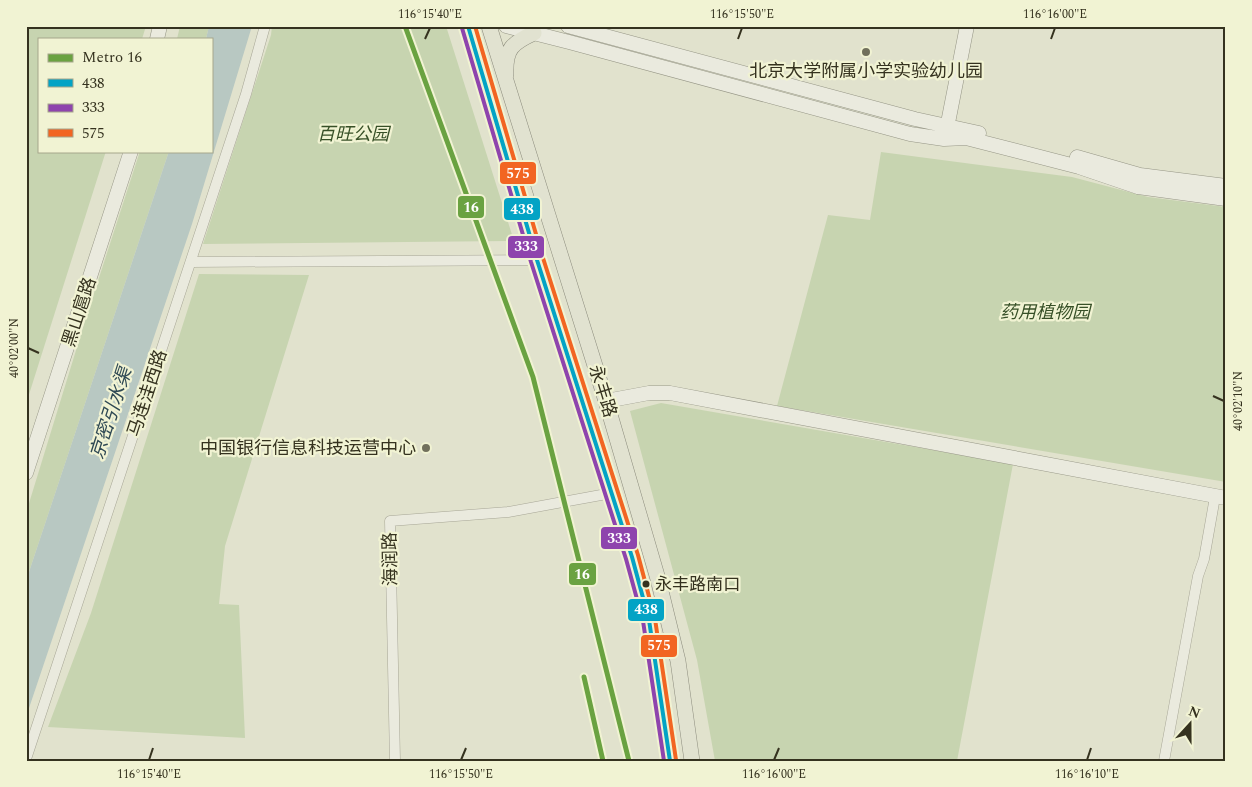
<svg xmlns="http://www.w3.org/2000/svg" width="1252" height="787" font-family="Spectral,'Noto Sans SC',serif">
<rect width="100%" height="100%" fill="#e1e2cd"/>
<path fill="#c7d4b0" d="M26 26H146L142 39H39V151H106L26 404Z
M180 26H209L206 39H177Z
M272 26H446L514 241 203 244 271 35Z
M140 151H169L26 581V513L85 321Z
M881 152 1072 177 1148 197 1226 207V482L777 406 828 215 870 220Z
M199 274 309 275 225 546 219 604 239 605 245 738 48 727 91 613Z
M661 403 1013 464 957 761H715L697 660 630 411Z"/>
<path fill="#b8c8c2" d="M209 26H252L192 224 26 717V581L169 151H211V39H206Z"/>
<g fill="none" stroke-linecap="round" stroke-linejoin="round">
<defs>
<path id="street" d="M191 262 537 260
M26 759 246 94 265 26
M395 761 390 521 508 512 612 493
M1164 761 1198 576 1204 559 1215 497"/>
<path id="secondary" d="M506 26 569 42 910 134 944 139 966 138 1079 167 1138 187 1226 199
M568 26 915 119 979 133
M157 39 160 26
M946 133 967 26
M1077 157 1140 175 1226 186
M606 401 649 393H670L1226 498
M26 473 131 151"/>
<path id="primary" d="M468 26 537 260 632 557 649 620 655 657 670 761
M489 26 606 401 658 579 678 661 692 761
M506 74C505 49 512 43 534 33"/>
</defs>
<use href="#street" stroke="#a7a696" stroke-width="11"/>
<use href="#secondary" stroke="#969686" stroke-width="15"/>
<use href="#primary" stroke="#8c8c7d" stroke-width="16"/>
<use href="#street" stroke="#eaeade" stroke-width="10"/>
<use href="#secondary" stroke="#eaeade" stroke-width="14"/>
<use href="#primary" stroke="#e1e2d0" stroke-width="15"/>
<defs>
<path id="bus-1" d="M468 26 537 260 632 557 649 620 670 761"/>
<path id="bus-2" d="M462 28 531 262 626 559 643 621 664 761"/>
<path id="bus-3" d="M475 26 543 258 638 555 655 619 676 760"/>
</defs>
<use href="#bus-1" stroke="#f1f3d3" stroke-width="8"/>
<use href="#bus-2" stroke="#f1f3d3" stroke-width="8"/>
<use href="#bus-3" stroke="#f1f3d3" stroke-width="8"/>
<use href="#bus-1" stroke="#03a3c5" stroke-width="4"/>
<use href="#bus-2" stroke="#8e44ad" stroke-width="4"/>
<use href="#bus-3" stroke="#f26522" stroke-width="4"/>
<defs>
<path id="metro-1" d="M405 26 533 377 629 761
M584 677 603 761"/>
</defs>
<use href="#metro-1" stroke="#f1f3d3" stroke-width="9"/>
<use href="#metro-1" stroke="#6aa241" stroke-width="5"/>
</g>
<path fill="none" stroke="#35321f" stroke-width="2" d="M425 39 430 28M738 39 742 28M1051 39 1055 28M28 348 39 353M1213 396 1224 401M149 760 153 748M461 760 466 748M774 760 779 748M1087 760 1091 748"/>
<g fill="#71705c" stroke="#f1f3d3" stroke-width="2">
<circle cx="866" cy="52" r="5"/>
<circle cx="426" cy="448" r="5"/>
</g>
<circle fill="#35321f" stroke="#f1f3d3" stroke-width="2" cx="646" cy="584" r="4.5"/>
<g text-anchor="middle" stroke-width="4.5" stroke-linejoin="round" paint-order="stroke">
<g font-size="17" fill="#35321f" stroke="#f1f3d3" text-anchor="start">
<text x="655" y="590">永丰路南口</text>
</g>
<g font-size="18" fill="#35321f" stroke="#f1f3d3">
<text x="866" y="77">北京大学附属小学实验幼儿园</text>
<text x="416" y="454" text-anchor="end">中国银行信息科技运营中心</text>
</g>
<g font-size="18" font-style="italic" fill="#375027" stroke="#f1f3d3">
<text x="353" y="140">百旺公园</text>
<text x="1045" y="318">药用植物园</text>
</g>
<g font-size="18" fill="#35321f" stroke="#f1f3d3">
<text transform="translate(79 312) rotate(-72)" y="6">黑山扈路</text>
<text transform="translate(603 391) rotate(73)" y="6">永丰路</text>
<text transform="translate(147 393) rotate(-72)" y="6">马连洼西路</text>
<text transform="translate(390 559) rotate(-91)" y="6">海润路</text>
</g>
<g font-size="19" font-style="italic" fill="#2f4954" stroke="#f1f3d3">
<text transform="translate(110 413) rotate(-72)" y="7">京密引水渠</text>
</g>
</g>
<g stroke="#f1f3d3" stroke-width="2">
<rect x="499" y="161" width="38" height="24" rx="5" fill="#f26522"/>
<rect x="457" y="195" width="28" height="24" rx="5" fill="#6aa241"/>
<rect x="503" y="197" width="38" height="24" rx="5" fill="#03a3c5"/>
<rect x="507" y="235" width="38" height="24" rx="5" fill="#8e44ad"/>
<rect x="600" y="526" width="38" height="24" rx="5" fill="#8e44ad"/>
<rect x="568" y="562" width="29" height="24" rx="5" fill="#6aa241"/>
<rect x="627" y="598" width="38" height="24" rx="5" fill="#03a3c5"/>
<rect x="640" y="634" width="38" height="24" rx="5" fill="#f26522"/>
</g>
<g font-size="14" text-anchor="middle" font-weight="bold" fill="#fff">
<text x="518" y="178">575</text>
<text x="471" y="212">16</text>
<text x="522" y="214">438</text>
<text x="526" y="251">333</text>
<text x="619" y="543">333</text>
<text x="582" y="579">16</text>
<text x="646" y="614">438</text>
<text x="659" y="650">575</text>
</g>
<rect width="1252" height="787" fill="none" stroke="#f1f3d3" stroke-width="55"/>
<rect x="38" y="38" width="175" height="115" fill="#f1f3d3" stroke="#a6a68b"/>
<rect x="48" y="54" width="25" height="8" fill="#6aa241" stroke="#a6a68b"/>
<text x="82" y="62" font-size="15" fill="#35321f">Metro 16</text>
<rect x="48" y="79" width="25" height="8" fill="#03a3c5" stroke="#a6a68b"/>
<text x="82" y="88" font-size="15" fill="#35321f">438</text>
<rect x="48" y="104" width="25" height="8" fill="#8e44ad" stroke="#a6a68b"/>
<text x="82" y="112" font-size="15" fill="#35321f">333</text>
<rect x="48" y="129" width="25" height="8" fill="#f26522" stroke="#a6a68b"/>
<text x="82" y="138" font-size="15" fill="#35321f">575</text>
<g transform="translate(1190 724) rotate(21)" stroke="#f1f3d3" stroke-width="4" paint-order="stroke">
<path d="M0-4L9 19L0 12L-9 19Z" fill="#35321f"/>
<text y="-8" font-size="14" font-weight="bold" text-anchor="middle" fill="#35321f">N</text>
</g>
<rect x="28" y="28" width="1196" height="732" fill="none" stroke="#35321f" stroke-width="2"/>
<g font-size="12" text-anchor="middle" fill="#35321f">
<text x="430" y="18">116°15'40"E</text>
<text x="742" y="18">116°15'50"E</text>
<text x="1055" y="18">116°16'00"E</text>
<text transform="translate(14 348) rotate(-90)" y="4">40°02'00"N</text>
<text transform="translate(1238 401) rotate(-90)" y="4">40°02'10"N</text>
<text x="149" y="778">116°15'40"E</text>
<text x="461" y="778">116°15'50"E</text>
<text x="774" y="778">116°16'00"E</text>
<text x="1087" y="778">116°16'10"E</text>
</g>
</svg>
